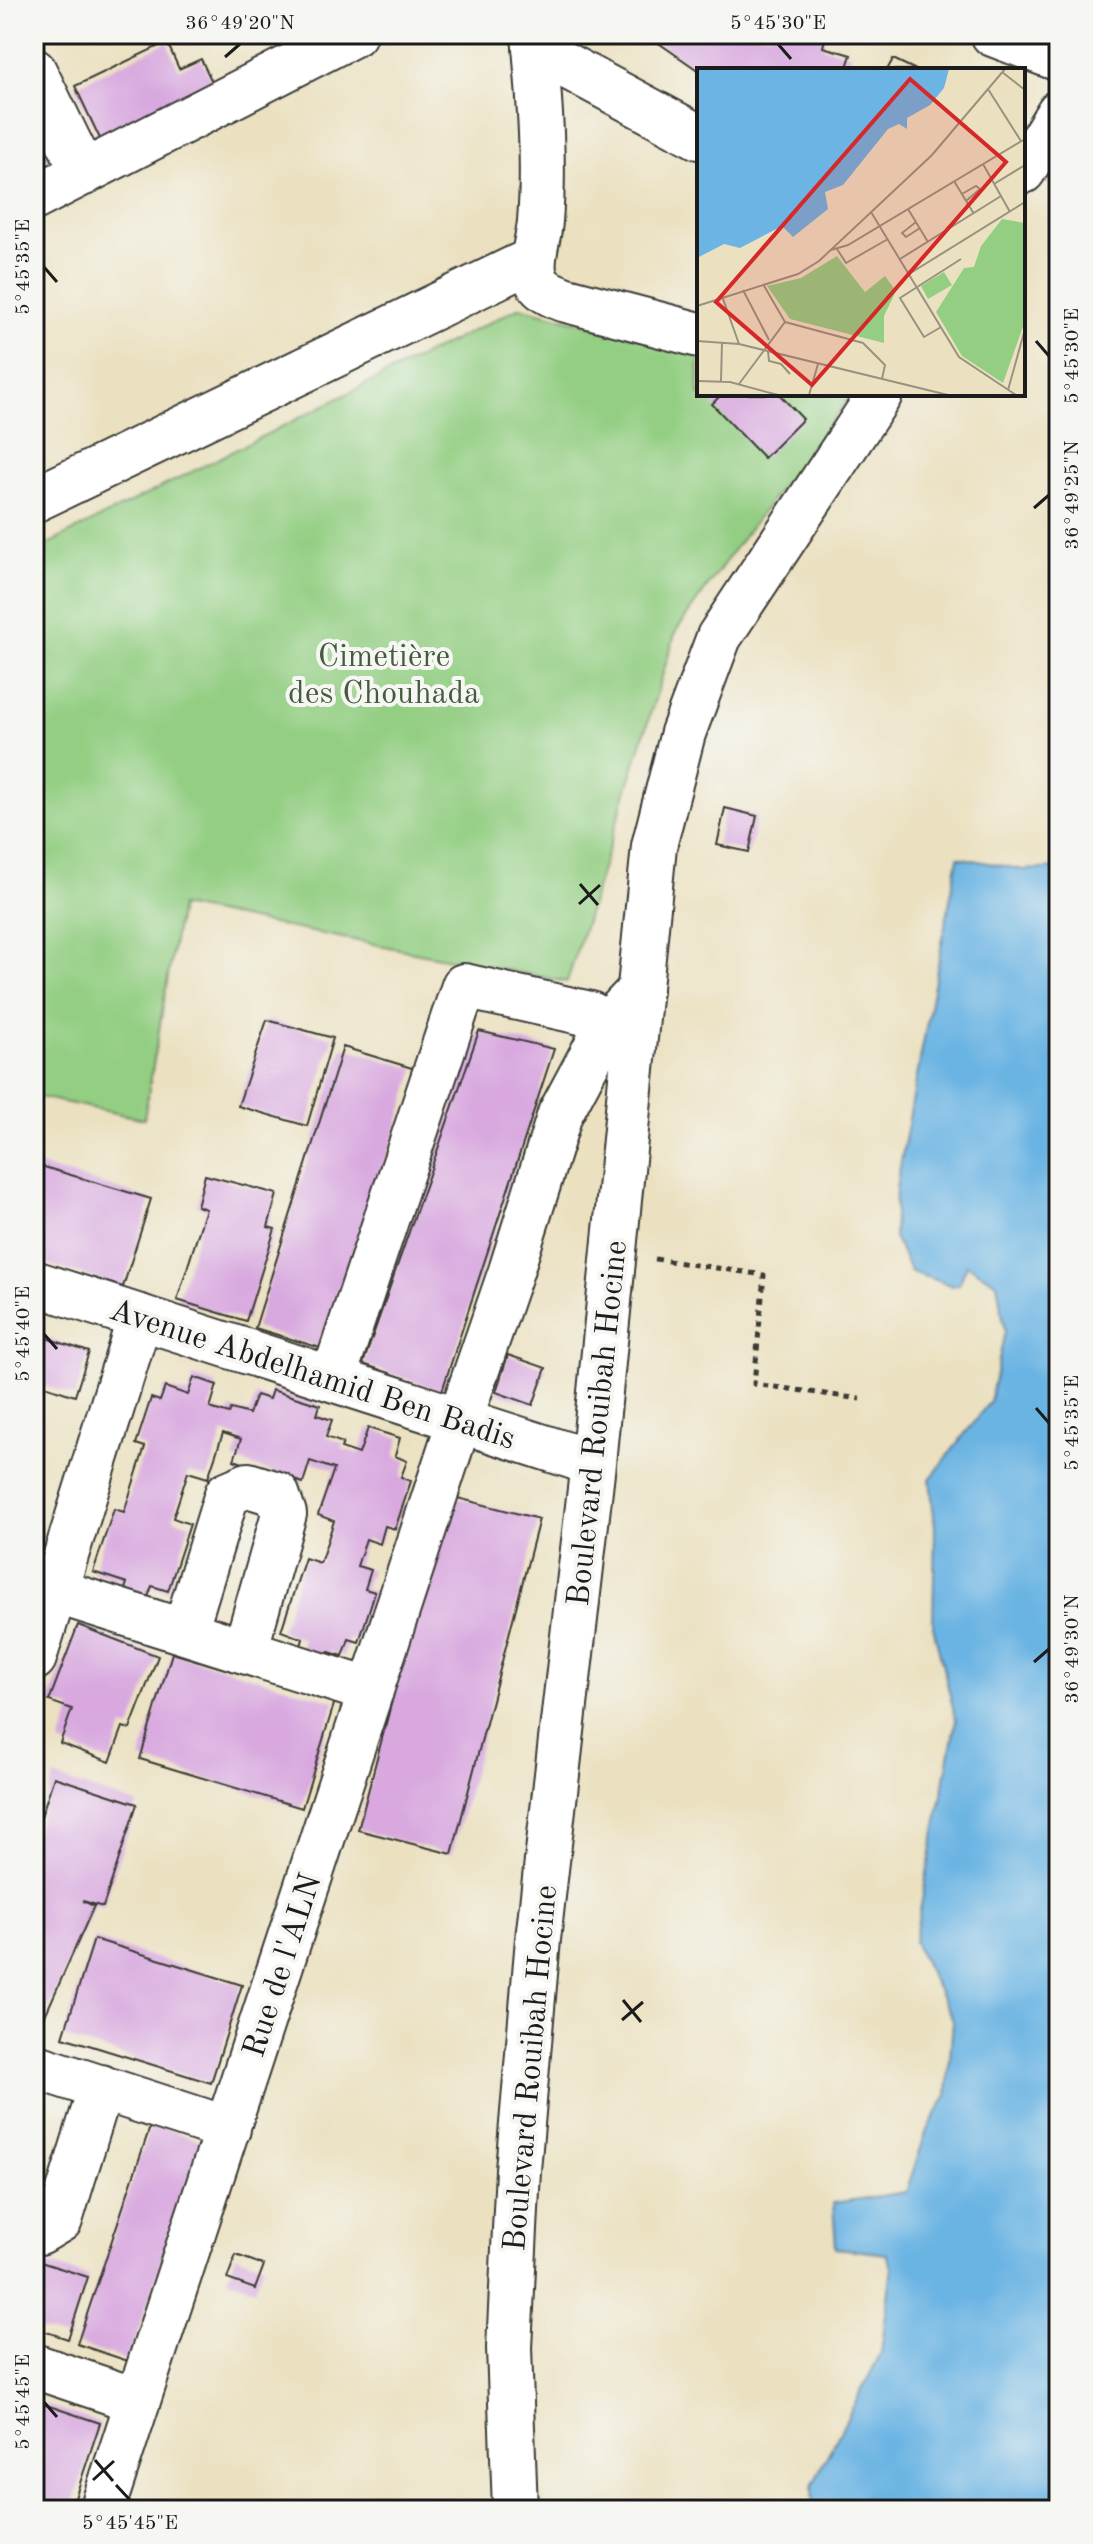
<svg xmlns="http://www.w3.org/2000/svg" width="1093" height="2544" font-family="'Old Standard TT',serif">
<rect width="100%" height="100%" fill="#f6f6f2"/>
<filter id="ink" filterUnits="userSpaceOnUse"><feTurbulence type="fractalNoise" baseFrequency=".0125" numOctaves="2"/><feDisplacementMap in="SourceGraphic" scale="16" xChannelSelector="R" yChannelSelector="G"/><feConvolveMatrix kernelMatrix="1 2 1 2 8 2 1 2 1" color-interpolation-filters="sRGB"/></filter>
<filter id="wash" filterUnits="userSpaceOnUse"><feTurbulence type="fractalNoise" baseFrequency=".006" numOctaves="4" result="noise"/><feDisplacementMap in="SourceGraphic" scale="32" xChannelSelector="R" yChannelSelector="G"/><feGaussianBlur stdDeviation="1.8" result="paint"/><feColorMatrix in="noise" values="0 0 0 0 0 0 0 0 0 0 0 0 0 0 0 0 0 1.4 0 .05"/><feComposite in="paint" operator="in"/></filter>
<g filter="url(#wash)">
<rect width="100%" height="100%" fill="#ebe1c1"/>
<path fill="#93ce82" stroke="#58754f" stroke-width="2" d="M520 307 699 353V394H852L735 548 676 631 567 982 180 906 144 1119 34 1096V551Z"/>
<path fill="#6bb4e3" stroke="#446880" stroke-width="2" d="M958 857 1024 870 1059 868V2510H813L812 2486 881 2353 892 2267 887 2254 836 2248 833 2203 906 2192 927 2130 947 2095 953 2020 914 1942 956 1720 933 1626 935 1527 930 1479 990 1401 1005 1331 997 1283 967 1265 959 1284 953 1286 911 1272 894 1237 896 1188Z"/>
<g id="blocks">
<path fill="#d8a8df" d="M657 34H792L796 37 797 34H826L823 47 851 55 846 70 699 71 653 39Z
M167 42 179 69 201 59 216 90 102 143 75 86Z
M893 59 916 70H887Z
M34 111 63 170 34 184Z
M722 394H779L803 419 764 458 712 404Z
M725 808 757 816 749 852 717 845Z
M267 1020 333 1038 307 1126 238 1106Z
M479 1031 554 1049 442 1391 363 1364Z
M343 1047 415 1069 327 1350 255 1328Z
M34 1164 151 1199 123 1287 34 1260Z
M205 1175 277 1194 268 1227 275 1229 246 1321 177 1300 206 1209 197 1206Z
M34 1334 89 1352 75 1396 42 1385 34 1407Z
M508 1355 546 1368 533 1405 496 1392Z
M194 1377 217 1385 210 1408 229 1414 231 1409 249 1414 256 1395 269 1399 272 1390 320 1405 317 1415 332 1420 326 1437 343 1443 341 1448 359 1454 368 1428 400 1438 395 1456 407 1461 401 1477 411 1481 395 1529 385 1526 380 1544 366 1539 357 1566 371 1570 365 1589 375 1592 359 1642 349 1639 343 1656 329 1652 324 1668 297 1659 303 1639 281 1631 305 1558 320 1563 334 1521 318 1515 334 1469 310 1461 303 1483 234 1460 241 1439 223 1433 208 1478 188 1472 173 1518 190 1524 168 1591 152 1586 144 1608 121 1601 127 1583 93 1572 114 1509 124 1512 145 1447 136 1444 151 1398 160 1401 165 1387 188 1395Z
M446 1495 539 1519 452 1854 358 1830Z
M78 1625 158 1656 130 1729 123 1727 110 1762 60 1743 72 1709 49 1701Z
M172 1653 335 1701 302 1808 140 1759Z
M54 1777 137 1804 103 1907 83 1901 94 1906 44 2018 34 2013V1838Z
M94 1939 242 1985 211 2083 63 2037Z
M151 2124 202 2141 128 2361 77 2344Z
M236 2255 264 2265 255 2289 227 2279Z
M34 2260 88 2277 68 2339 34 2328Z
M34 2401 100 2423 71 2510H34Z"/>
</g>
</g>
<g filter="url(#ink)">
<use href="#blocks" fill-opacity="0" stroke="#3b3a35" stroke-width="2"/>
<g fill="none" stroke-linecap="round" stroke-linejoin="round">
<defs>
<path id="minor" d="M534 34C539 95 545 160 540 221 539 238 530 259 535 276 539 290 551 294 563 299L699 335
M993 34 1059 59
M535 49 699 137
M34 71 84 173
M34 198 354 34
M34 500 534 259
M333 1379 464 986 590 1014 608 1024
M55 1591 371 1691
M185 1631 227 1494 248 1485 277 1494 284 1514 245 1651
M34 1658 140 1317
M34 2066 228 2129
M34 2231 40 2232 60 2220 101 2087
M34 2366 138 2401
M102 2510 460 1419 511 1271 560 1114 608 1024 640 990"/>
<path id="major" d="M1023 171 1059 112
M34 1283 593 1463
M515 2510 509 2348 518 2170 538 1939 593 1463 654 846 683 733 719 637 880 394"/>
</defs>
<use href="#minor" stroke="#3b3a35" stroke-width="48"/>
<use href="#major" stroke="#3b3a35" stroke-width="48"/>
<path stroke="#3b3a35" stroke-width="5" stroke-dasharray="6 6" stroke-linecap="butt" d="M655 1259 764 1275 754 1384 860 1399"/>
<use href="#minor" stroke="#fff" stroke-width="44"/>
<use href="#major" stroke="#fff" stroke-width="44"/>
</g>
</g>
<path fill="none" stroke="#1c1c1c" stroke-width="3" d="M778 44 791 59M225 57 240 44M44 267 57 282M1036 341 1049 356M1034 508 1049 495M580 884 598 905M579 904 600 885M44 1334 57 1349M1036 1408 1049 1423M1034 1662 1049 1649M623 2000 641 2022M622 2020 643 2002M44 2402 57 2417M95 2460 113 2481M93 2480 114 2461M116 2485 130 2500"/>
<g text-anchor="middle" stroke-width="8" stroke-linejoin="round" paint-order="stroke">
<g font-size="32" fill="#465a40" stroke="#f6f6f2">
<text x="384" y="666">Cimetière<tspan x="384" dy="37">des Chouhada</tspan></text>
</g>
<g font-size="32" fill="#1c1c1c" stroke="#f6f6f2">
<text transform="translate(313 1373) rotate(18)" y="11">Avenue Abdelhamid Ben Badis</text>
<text transform="translate(596 1423) rotate(-84)" y="11">Boulevard Rouibah Hocine</text>
<text transform="translate(281 1965) rotate(-72)" y="11">Rue de l'ALN</text>
<text transform="translate(529 2068) rotate(-85)" y="11">Boulevard Rouibah Hocine</text>
</g>
</g>
<g transform="translate(697 68)">
<rect width="328" height="328" fill="#ebe1c1"/>
<path d="M305 151 328 155V253L306 315 265 288 239 244 267 200 277 199 284 178ZM140 188 168 224 188 208 199 223 187 248V275L93 251 70 218 104 210ZM247 204 255 217 231 231 224 218Z" fill="#93ce82"/>
<path d="M0 1H252L247 20 233 37 210 50V61L202 56 191 61 146 117 128 124 131 141 96 169 85 158 43 180 27 176 0 190Z" fill="#6bb4e3"/>
<path fill="none" stroke="#98927f" stroke-width="2" d="M305 4 328 22M291 21 324 73M286 96 313 144M257 113 277 146M297 116 328 97M265 126 279 118 283 121 269 133M211 141 231 174M174 144 262 289 319 327M219 154 205 165 209 169 223 160M140 181 149 195 191 171M134 182 151 177 328 71M203 191 304 128M212 206 328 134M66 216 88 254M46 222 72 272M25 228 42 276M0 238 101 206 122 193 235 87 308 1M88 254 166 275 188 297 185 311M244 259 227 269 203 230 264 191M0 273 42 276 251 327M71 283 72 293 84 296 93 306M0 313 33 314 81 327M24 313 25 274M42 316 88 254M311 322 328 261M112 327 121 296"/>
<path fill="#d62828" fill-opacity="0.15" stroke="#d62828" stroke-width="4" d="M213 11 309 94 115 317 19 234Z"/>
<rect width="328" height="328" fill="none" stroke="#1c1c1c" stroke-width="4"/>
</g>
<rect width="1093" height="2544" fill="none" stroke="#f6f6f2" stroke-width="88"/>
<rect x="44" y="44" width="1005" height="2456" fill="none" stroke="#1c1c1c" stroke-width="3"/>
<g font-size="20" text-anchor="middle" fill="#1c1c1c">
<text x="240" y="29">36°49'20"N</text>
<text x="778" y="29">5°45'30"E</text>
<text transform="translate(22 267) rotate(-90)" y="7">5°45'35"E</text>
<text transform="translate(1071 356) rotate(-90)" y="7">5°45'30"E</text>
<text transform="translate(1071 495) rotate(-90)" y="7">36°49'25"N</text>
<text transform="translate(22 1334) rotate(-90)" y="7">5°45'40"E</text>
<text transform="translate(1071 1423) rotate(-90)" y="7">5°45'35"E</text>
<text transform="translate(1071 1649) rotate(-90)" y="7">36°49'30"N</text>
<text transform="translate(22 2402) rotate(-90)" y="7">5°45'45"E</text>
<text x="130" y="2529">5°45'45"E</text>
</g>
</svg>
